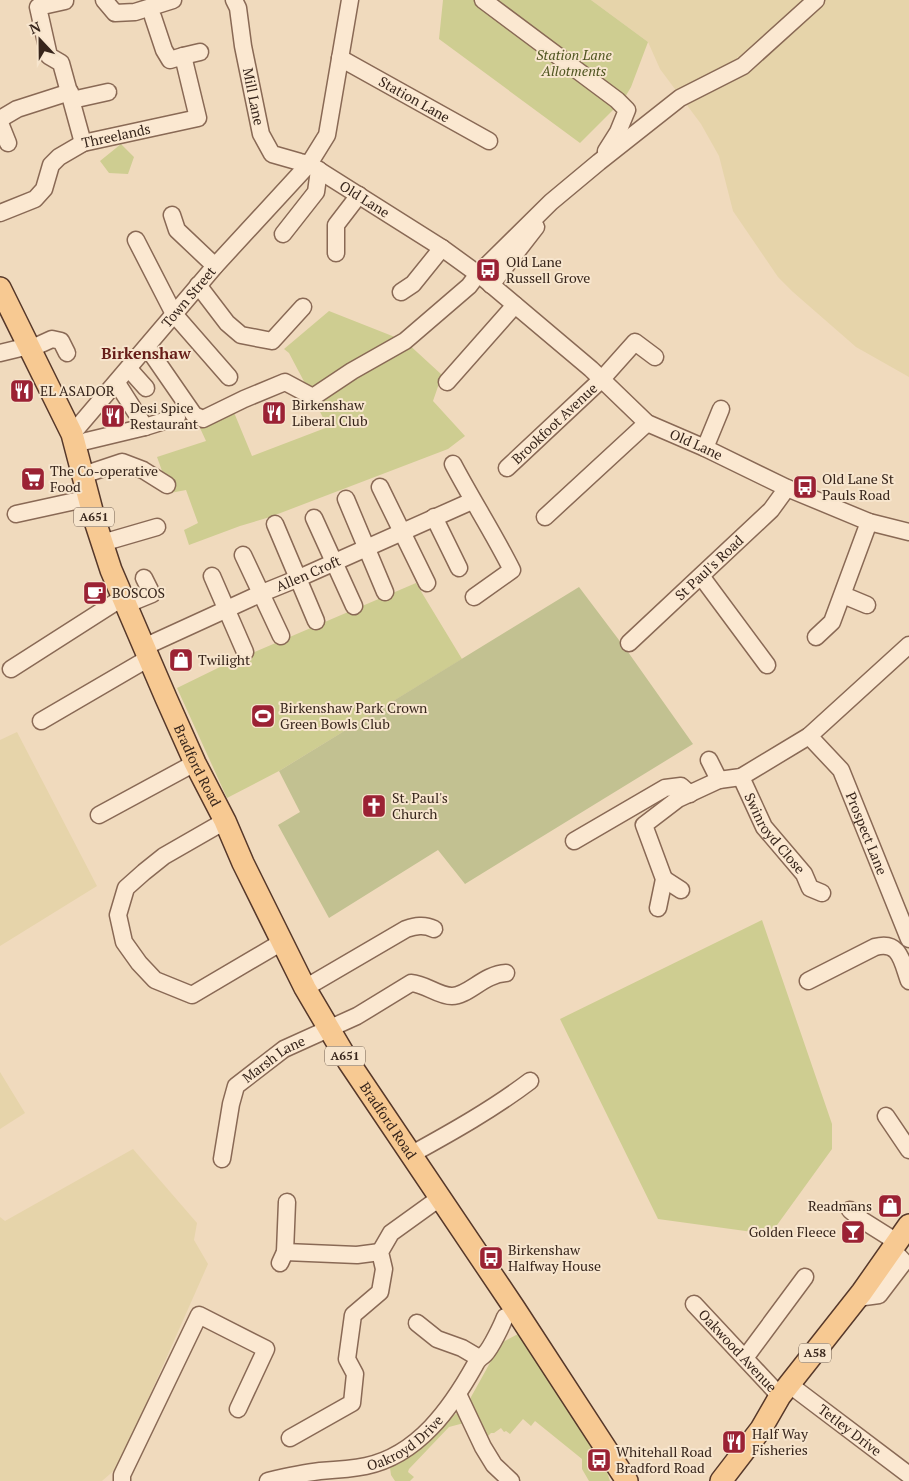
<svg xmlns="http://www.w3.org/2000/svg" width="909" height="1481" font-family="'PT Serif',serif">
<rect width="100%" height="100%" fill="#f0dabd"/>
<path fill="#e6d4aa" d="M591 0H909V377L856 347 793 292 778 277 733 211 719 156 701 124 660 69 648 42Z
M17 732 97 886 0 946V740Z
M0 1072 25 1113 0 1129Z
M133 1149 197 1223 194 1240 208 1264 118 1467 102 1481H0V1217L5 1221Z"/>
<path fill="#cecd91" d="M443 0H591L648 42 631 87 624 99 580 143 439 39Z
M121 144 134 157 128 174 109 173 100 161Z
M329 311 405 341 442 375 433 401 465 436 448 449 270 517 240 526 189 545 184 530 198 523 186 490 170 493 157 457 206 441 194 415 228 398 252 456 328 427 289 353 284 349Z
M416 583 462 659 279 771 227 798 177 688 222 666Z
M762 920 832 1124V1149L772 1232 760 1233 658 1219 560 1019Z
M518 1334 606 1469 610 1481H589L582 1469V1459L535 1421 531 1426 523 1419 510 1434 506 1431 504 1432 501 1428 494 1433H491L485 1439 470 1404 471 1397 501 1343Z
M459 1411 464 1423 449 1427 409 1469 408 1472 414 1477 410 1481H395L391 1475 390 1468 411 1455Z"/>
<path fill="#c2c191" d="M579 587 628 652 693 744 465 884 438 850 329 918 278 825 300 812 279 771Z"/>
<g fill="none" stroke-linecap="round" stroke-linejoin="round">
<defs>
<g id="minor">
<path d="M104 0 115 13 135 12 173 0"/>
<path id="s1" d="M234 0 238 8 243 46 261 134 272 154 300 162 309 164 442 248 482 277 591 369 647 423 705 448 787 488 869 522 909 532"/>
<path d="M483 0 617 100 627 110 618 132 606 151"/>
<path d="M65 1 38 7 49 56 61 63 83 143"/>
<path d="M183 56 200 52"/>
<path id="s2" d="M340 58 489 141"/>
<path d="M72 100 108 92"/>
<path d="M0 119 17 109 70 92"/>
<path d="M0 123 8 143"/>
<path id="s3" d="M0 213 35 199 44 189 51 165 59 157 83 143 198 118 183 56 170 60 164 50 153 17"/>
<path d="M172 215 177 230 215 266"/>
<path d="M283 234 316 192 319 170"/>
<path d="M136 240 174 314 229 377"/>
<path d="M336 253V225L359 195"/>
<path d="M198 285 227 323 241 335 272 341 303 307"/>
<path d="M491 285 536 227"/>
<path d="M401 292 413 284 442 248"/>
<path d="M147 347 194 415 203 419 244 399 285 382 313 397 352 371 405 341 469 286 478 274 551 202 599 162 680 98 743 66 816 0"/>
<path d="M30 349 52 339 61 341 67 353"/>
<path d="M0 353 29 346"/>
<path d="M129 369 146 388"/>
<path d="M447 382 515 305"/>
<path d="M117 383 145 427 177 417"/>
<path id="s4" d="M72 434 215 266 309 164 327 135 350 0"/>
<path d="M74 444 145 427"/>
<path d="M705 448 721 409"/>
<path d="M453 464C472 500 494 534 512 570L474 597"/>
<path id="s5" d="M507 468 602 379 635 342 655 357"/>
<path d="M83 475 122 462 143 470 167 485"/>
<path d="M380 487 427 583"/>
<path d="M346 499 385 592"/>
<path d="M16 514 89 498"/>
<path d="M434 517 459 568"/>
<path d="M545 517 647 423"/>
<path d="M314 518 354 606"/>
<path d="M275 524 316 621"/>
<path d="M102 543 157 527"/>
<path d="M243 555 281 636"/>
<path d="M212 576 245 652"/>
<path d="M701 576 767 665"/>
<path d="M843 595 867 605"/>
<path d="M125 605 152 594 144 578"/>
<path d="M816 637 832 622 869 522"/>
<path id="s6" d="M629 643 771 510 787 488"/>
<path id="s7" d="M144 647 262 593 299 578 472 501"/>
<path d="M11 669 122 598"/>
<path d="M41 721 149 658"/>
<path id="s8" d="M809 736 841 770 909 939"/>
<path d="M709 760 719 780"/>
<path id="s9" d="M741 777 764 827 804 874 810 888 822 893"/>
<path d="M99 815 195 763"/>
<path d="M225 821 164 856 144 872 126 888 118 915 124 942 139 963 155 980 192 995 282 942"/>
<path d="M574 841 665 788 681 786 690 794"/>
<path d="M664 879 681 890"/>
<path d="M658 908 664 879 644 825 678 799 719 780 741 777 809 736 909 645"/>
<path d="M808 981 875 947C900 940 902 962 909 981"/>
<path d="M305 988 406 929C415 926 424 924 434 929"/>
<path d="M886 1116 909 1150"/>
<path d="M412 1154C452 1132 493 1109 530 1081"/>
<path id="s10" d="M222 1159 231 1104 236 1086 284 1049 357 1016 411 983C426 984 438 996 452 996 468 996 484 974 506 973"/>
<path d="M850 1210 862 1220 897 1242"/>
<path d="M285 1252 357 1255 380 1252"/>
<path d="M280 1263 285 1252 287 1202"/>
<path d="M857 1298 879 1295 904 1262 892 1249"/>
<path id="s11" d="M694 1304 780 1396"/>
<path d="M417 1323 437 1339 462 1348 479 1358"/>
<path d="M745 1358 805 1277"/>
<path id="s12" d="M790 1385 909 1475"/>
<path d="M458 1394 483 1447 494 1465 511 1481"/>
<path d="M290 1438 352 1403 355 1374 347 1359 353 1315 380 1292 384 1269 380 1252 391 1233 441 1197"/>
<path d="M122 1481V1475L199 1315 266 1349 238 1409"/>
<path id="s13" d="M268 1481C285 1477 303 1473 320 1471 336 1470 351 1469 366 1466 418 1455 451 1408 475 1365 479 1357 480 1359 485 1354 491 1348 502 1325 505 1317"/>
</g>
<g id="major">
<path id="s14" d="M0 288 72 434 94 518 111 570 166 698 195 763 225 821 243 863 305 988 348 1061 515 1309 627 1481"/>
<path d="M721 1481 761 1429 780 1396 862 1292 909 1225"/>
</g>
</defs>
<use href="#minor" stroke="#896955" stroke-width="19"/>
<use href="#major" stroke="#56382a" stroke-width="24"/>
<use href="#minor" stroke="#fbe8d1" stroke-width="16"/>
<use href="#major" stroke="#f7c992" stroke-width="21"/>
</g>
<defs>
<symbol id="bus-square" viewBox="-11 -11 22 22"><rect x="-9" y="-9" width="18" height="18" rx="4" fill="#9b2234" stroke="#f7e5cd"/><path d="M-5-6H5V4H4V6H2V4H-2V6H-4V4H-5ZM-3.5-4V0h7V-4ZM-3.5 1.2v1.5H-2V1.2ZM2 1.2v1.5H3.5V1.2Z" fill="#fff"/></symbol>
<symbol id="restaurant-square" viewBox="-11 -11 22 22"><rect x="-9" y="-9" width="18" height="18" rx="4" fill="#9b2234" stroke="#f7e5cd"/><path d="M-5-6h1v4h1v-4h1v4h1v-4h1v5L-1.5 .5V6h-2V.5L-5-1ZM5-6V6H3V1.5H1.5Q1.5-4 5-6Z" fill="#fff"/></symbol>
<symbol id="supermarket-square" viewBox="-11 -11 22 22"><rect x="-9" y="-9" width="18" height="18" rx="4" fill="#9b2234" stroke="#f7e5cd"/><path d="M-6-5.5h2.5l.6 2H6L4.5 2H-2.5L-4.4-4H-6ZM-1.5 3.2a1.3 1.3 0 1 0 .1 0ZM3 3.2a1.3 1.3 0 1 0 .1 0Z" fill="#fff"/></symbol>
<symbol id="cafe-square" viewBox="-11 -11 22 22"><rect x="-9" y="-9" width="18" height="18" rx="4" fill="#9b2234" stroke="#f7e5cd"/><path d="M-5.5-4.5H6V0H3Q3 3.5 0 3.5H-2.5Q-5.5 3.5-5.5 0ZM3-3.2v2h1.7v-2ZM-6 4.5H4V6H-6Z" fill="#fff"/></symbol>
<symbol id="shop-square" viewBox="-11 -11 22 22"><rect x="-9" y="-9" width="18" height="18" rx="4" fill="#9b2234" stroke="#f7e5cd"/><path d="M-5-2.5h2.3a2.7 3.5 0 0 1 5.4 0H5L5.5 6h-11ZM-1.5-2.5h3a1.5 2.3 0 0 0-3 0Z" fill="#fff"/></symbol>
<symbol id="stadium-square" viewBox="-11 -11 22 22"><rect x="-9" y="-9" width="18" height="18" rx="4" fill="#9b2234" stroke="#f7e5cd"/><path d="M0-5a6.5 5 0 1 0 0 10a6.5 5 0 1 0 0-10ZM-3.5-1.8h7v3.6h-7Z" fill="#fff"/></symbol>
<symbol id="church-square" viewBox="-11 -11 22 22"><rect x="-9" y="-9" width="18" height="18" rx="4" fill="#9b2234" stroke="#f7e5cd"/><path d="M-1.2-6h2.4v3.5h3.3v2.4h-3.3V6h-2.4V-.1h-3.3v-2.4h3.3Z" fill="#fff"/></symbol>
<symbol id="bar-square" viewBox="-11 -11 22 22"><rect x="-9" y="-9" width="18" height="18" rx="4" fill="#9b2234" stroke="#f7e5cd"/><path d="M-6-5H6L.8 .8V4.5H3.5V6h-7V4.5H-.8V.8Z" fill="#fff"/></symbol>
</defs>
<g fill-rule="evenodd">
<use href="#bus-square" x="474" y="256" width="28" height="28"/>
<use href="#restaurant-square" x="8" y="377" width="28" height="28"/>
<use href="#restaurant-square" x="260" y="399" width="28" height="28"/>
<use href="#restaurant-square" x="99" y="402" width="28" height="28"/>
<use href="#supermarket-square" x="19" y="465" width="28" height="28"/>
<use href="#bus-square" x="791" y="473" width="28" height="28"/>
<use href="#cafe-square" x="81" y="579" width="28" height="28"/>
<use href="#shop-square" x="167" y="646" width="28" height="28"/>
<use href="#stadium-square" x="249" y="702" width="28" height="28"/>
<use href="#church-square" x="360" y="792" width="28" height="28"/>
<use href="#shop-square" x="876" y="1192" width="28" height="28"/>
<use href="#bar-square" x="839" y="1218" width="28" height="28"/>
<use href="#bus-square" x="477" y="1244" width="28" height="28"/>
<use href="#restaurant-square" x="720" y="1428" width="28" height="28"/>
<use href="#bus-square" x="585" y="1446" width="28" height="28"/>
</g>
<g text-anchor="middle" stroke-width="4" stroke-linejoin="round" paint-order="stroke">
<g fill="#f7e5cd" stroke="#715f50" stroke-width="1">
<rect x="74" y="507.5" width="40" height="19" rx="4"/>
<rect x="325" y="1046.5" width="40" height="19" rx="4"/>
<rect x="799" y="1343.5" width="32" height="19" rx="4"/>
</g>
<g font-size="12" font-weight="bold" fill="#37251b">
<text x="94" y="521">A651</text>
<text x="345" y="1060">A651</text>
<text x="815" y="1357">A58</text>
</g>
<g font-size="14" font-style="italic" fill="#4f5520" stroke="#f7e5cd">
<text x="574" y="60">Station Lane<tspan x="574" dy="16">Allotments</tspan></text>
</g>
<g font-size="14" fill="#37251b" stroke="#f7e5cd">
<text dy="5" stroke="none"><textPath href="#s1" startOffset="99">Mill Lane</textPath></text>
<text dy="5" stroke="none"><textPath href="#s2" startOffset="85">Station Lane</textPath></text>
<text dy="5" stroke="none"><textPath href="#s3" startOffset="149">Threelands</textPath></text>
<text dy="5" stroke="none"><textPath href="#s1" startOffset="264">Old Lane</textPath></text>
<text dy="5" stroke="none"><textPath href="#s4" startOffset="180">Town Street</textPath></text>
<text dy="5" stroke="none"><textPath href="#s5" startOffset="65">Brookfoot Avenue</textPath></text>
<text dy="5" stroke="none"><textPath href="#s1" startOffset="679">Old Lane</textPath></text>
<text dy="5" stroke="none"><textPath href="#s6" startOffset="110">St Paul's Road</textPath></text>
<text dy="5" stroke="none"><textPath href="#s7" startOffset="180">Allen Croft</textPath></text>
<text dy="5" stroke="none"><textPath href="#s14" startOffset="518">Bradford Road</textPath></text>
<text dy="5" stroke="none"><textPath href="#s9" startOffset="66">Swinroyd Close</textPath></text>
<text dy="5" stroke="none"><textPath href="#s8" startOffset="115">Prospect Lane</textPath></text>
<text dy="5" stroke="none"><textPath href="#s10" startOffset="121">Marsh Lane</textPath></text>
<text dy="5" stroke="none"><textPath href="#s14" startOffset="922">Bradford Road</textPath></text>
<text dy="5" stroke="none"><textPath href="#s11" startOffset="64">Oakwood Avenue</textPath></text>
<text dy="5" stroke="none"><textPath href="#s12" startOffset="75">Tetley Drive</textPath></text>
<text dy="5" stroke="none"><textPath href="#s13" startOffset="145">Oakroyd Drive</textPath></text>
</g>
<g font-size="14" fill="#37251b" stroke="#f7e5cd" text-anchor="start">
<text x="506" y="267">Old Lane<tspan x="506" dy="16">Russell Grove</tspan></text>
<text x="40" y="396">EL ASADOR</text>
<text x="292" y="410">Birkenshaw<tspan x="292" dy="16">Liberal Club</tspan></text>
<text x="130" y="413">Desi Spice<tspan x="130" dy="16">Restaurant</tspan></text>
<text x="50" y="476">The Co-operative<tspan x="50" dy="16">Food</tspan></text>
<text x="822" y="484">Old Lane St<tspan x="822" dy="16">Pauls Road</tspan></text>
<text x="112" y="598">BOSCOS</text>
<text x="198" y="665">Twilight</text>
<text x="280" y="713">Birkenshaw Park Crown<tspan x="280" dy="16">Green Bowls Club</tspan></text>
<text x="392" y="803">St. Paul's<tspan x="392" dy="16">Church</tspan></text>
<text x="872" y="1211" text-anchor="end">Readmans</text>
<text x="836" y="1237" text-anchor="end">Golden Fleece</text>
<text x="508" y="1255">Birkenshaw<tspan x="508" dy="16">Halfway House</tspan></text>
<text x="752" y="1439">Half Way<tspan x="752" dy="16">Fisheries</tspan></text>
<text x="616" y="1457">Whitehall Road<tspan x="616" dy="16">Bradford Road</tspan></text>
</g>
<g font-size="16" font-weight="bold" fill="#661d18" stroke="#f7e5cd">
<text x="146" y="359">Birkenshaw</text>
</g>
</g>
<g transform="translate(40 40) rotate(338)" stroke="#f7e5cd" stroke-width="4" paint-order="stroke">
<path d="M0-4L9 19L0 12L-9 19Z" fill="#37251b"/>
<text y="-8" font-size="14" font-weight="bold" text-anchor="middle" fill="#37251b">N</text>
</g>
</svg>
